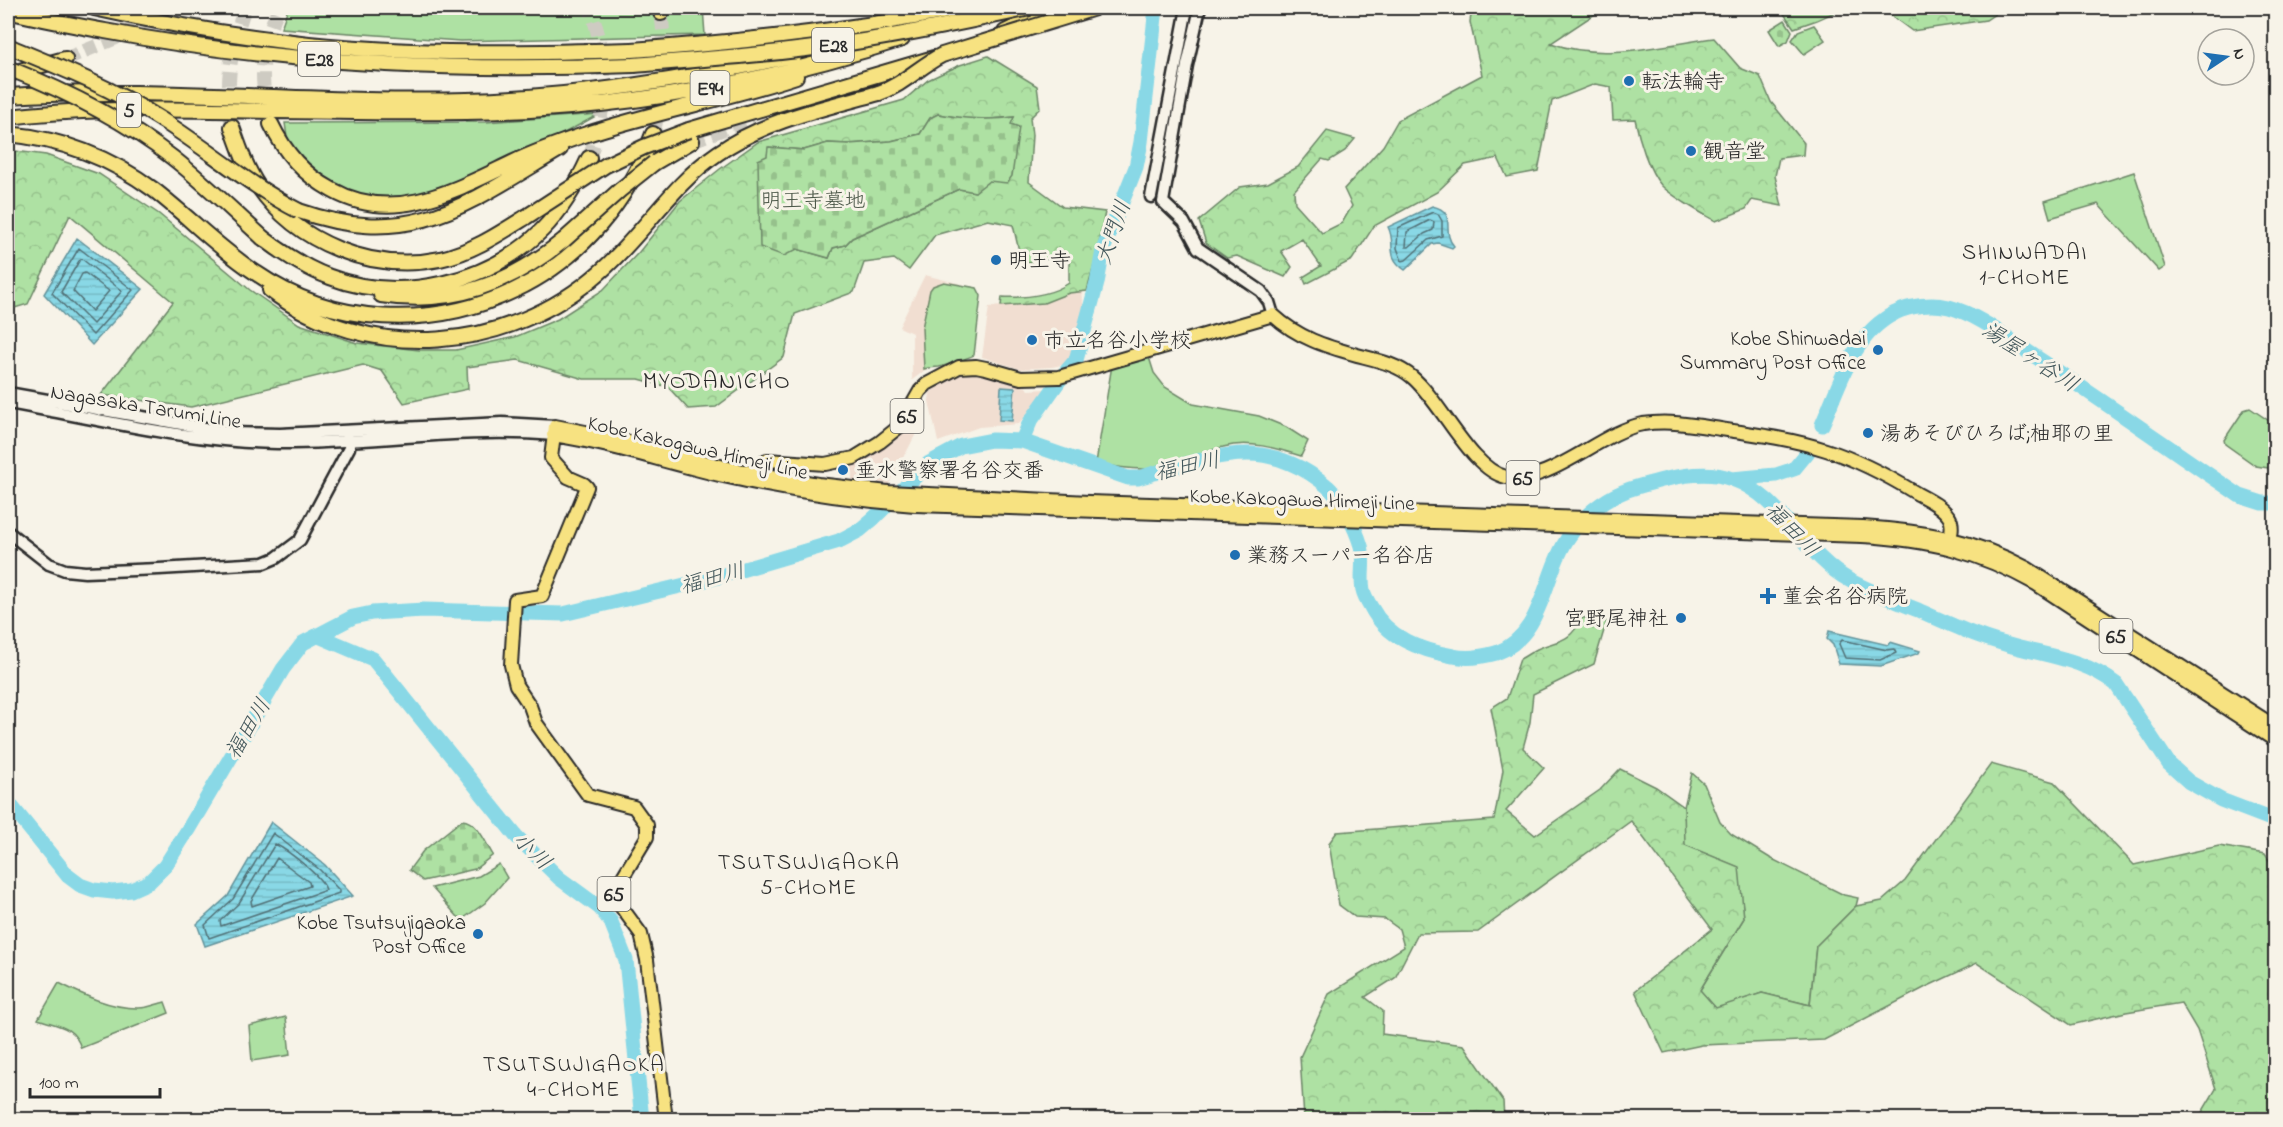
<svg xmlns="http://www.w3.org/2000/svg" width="2283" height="1127" font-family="'Indie Flower','Klee One',sans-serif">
<defs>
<pattern id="forest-crowns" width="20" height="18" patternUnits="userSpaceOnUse" patternTransform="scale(1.5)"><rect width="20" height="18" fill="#aee1a3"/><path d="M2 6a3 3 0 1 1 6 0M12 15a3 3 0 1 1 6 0" fill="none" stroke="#96c18c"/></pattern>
<pattern id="cemetery-stones" width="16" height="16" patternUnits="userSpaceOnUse" patternTransform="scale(1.5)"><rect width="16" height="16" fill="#aee1a3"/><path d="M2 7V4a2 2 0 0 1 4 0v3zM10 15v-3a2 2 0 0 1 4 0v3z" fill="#96c18c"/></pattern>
<pattern id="water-rules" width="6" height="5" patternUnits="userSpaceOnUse" patternTransform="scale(1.5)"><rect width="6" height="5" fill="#89d8e6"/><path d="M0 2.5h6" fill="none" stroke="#76bac5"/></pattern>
</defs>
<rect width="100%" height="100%" fill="#f7f3e8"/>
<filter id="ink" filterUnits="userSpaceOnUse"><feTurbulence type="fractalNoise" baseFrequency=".0167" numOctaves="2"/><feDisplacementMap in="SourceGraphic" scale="12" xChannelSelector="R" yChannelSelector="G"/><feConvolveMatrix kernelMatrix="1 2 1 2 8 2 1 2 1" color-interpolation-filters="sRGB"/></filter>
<g filter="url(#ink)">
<path fill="#f1ded1" d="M925 275 977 288 981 296 974 355 937 367 931 366 912 380V333L899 327Z
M1082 291 1085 322 1071 363 1052 367 1020 369 982 357 989 307 1044 303 1069 293Z
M968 371 1026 387 1028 390 1046 389 1019 424 979 427 938 442 929 401 930 393 943 381 956 374Z
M923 396 925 416 906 453 900 460 889 484 852 480V464L904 427 915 413Z"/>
<path fill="#aee1a3" stroke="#6c8667" stroke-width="1.5" d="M288 8H580L583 12 595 8 650 9 703 8 705 35 460 41 281 28Z
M1814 25 1825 40 1804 54 1792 40 1798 31Z
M599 114C570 131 540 145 510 160 449 189 378 223 317 174 296 157 288 152 285 123L486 122Z
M2134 172 2165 267 2159 271 2098 204 2050 218 2045 201Z
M944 282 977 288 981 296 974 355C971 357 944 366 939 367 933 368 930 367 924 369L922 328 930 290 933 286Z
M1148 354 1154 373 1165 387 1193 404 1259 416 1286 427 1308 441 1301 456C1276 448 1249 440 1223 447 1201 452 1179 464 1156 468 1137 471 1115 467 1096 463L1112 365Z
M2250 408 2275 425V469L2256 466 2225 444 2224 440 2244 410Z
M1692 773 1704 784 1720 822 1731 834 1770 858 1844 895 1858 898 1856 906 1816 946 1810 1005 1762 993 1716 1009 1700 990 1744 918 1738 867 1684 845V807Z
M499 864 507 878 485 903 464 918 458 917 432 888 479 876Z
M59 983C83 995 110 1008 137 1008 146 1009 156 1004 165 1002L169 1013 81 1048C74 1026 58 1026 38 1019Z
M286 1017 290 1055 252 1061 249 1026Z"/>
<path fill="url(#forest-crowns)" stroke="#6c8667" stroke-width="1.5" fill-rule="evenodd" d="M1472 8H1604L1551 43C1603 62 1661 45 1714 38L1740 68 1760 76 1771 102 1804 143 1803 155 1779 158 1775 176 1782 206 1752 200 1746 209 1716 221C1704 215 1670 195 1661 185 1648 170 1639 139 1635 119L1613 120 1611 87 1595 84 1552 101 1538 171 1507 177 1498 158 1465 165 1437 192 1374 226 1352 260 1306 284 1303 277 1321 266 1302 239 1281 251 1292 267 1285 277 1237 256 1227 258 1206 243 1199 221 1240 187 1268 183 1298 167 1327 131 1355 139 1345 151 1329 161 1322 159 1294 191 1295 203 1322 233 1342 223 1352 206 1344 189 1383 146 1398 120 1482 75 1470 22Z
M1780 8H1844L1817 20 1794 28Z
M1881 8H2004L1986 20 1912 31Z
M988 56 1037 86 1040 108 1030 118 1032 135 1029 182 1063 207 1105 212 1097 254 1087 291 1069 293 1044 303 1001 306 1002 297C1024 298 1050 296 1069 283V255L1022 264 1013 225 988 220 935 235 909 270 894 259 864 263 854 292 795 314 784 357 716 407 688 409 668 387 639 379H584L518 360 467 367 468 389 404 403 382 371 363 365 191 407 101 395 173 302 70 215 28 304 8 310V150L46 155 99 174 159 214 250 290 299 324 357 343 419 350H456L515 337 558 319 603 290 639 252 680 201 720 169 758 142 904 100 928 80 960 65ZM938 114 973 120 1014 117 975 192 959 189 852 238 845 245 833 248 829 258 797 249 767 157 769 147 804 150 828 143 848 144 891 141 920 134 930 118Z
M1608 617 1594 664 1533 694 1530 722 1523 748 1544 768 1506 811 1535 835 1600 790 1620 769 1656 787 1684 807 1685 845 1739 867 1744 918 1700 990 1716 1008 1762 993 1810 1005 1816 946 1856 906 1882 901 1905 881 1991 764 2054 782 2134 865 2219 846 2265 854 2276 871 2275 1119H2198L2216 1089 2197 1030 2181 1003 2126 1012 2071 1025 1977 963 1926 987 1824 1040 1702 1045 1664 1053 1635 991 1712 929 1631 821 1478 932 1418 933 1395 978 1365 997 1383 1011 1382 1034 1464 1045 1503 1101 1504 1119H1461L1457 1112 1304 1119 1300 1057 1329 994 1404 947 1399 929 1385 919 1355 917 1339 905 1329 843 1337 832 1494 820 1503 770 1491 708 1507 698 1520 659C1526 656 1531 652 1537 649 1559 639 1569 644 1582 618Z"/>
<path fill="url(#cemetery-stones)" stroke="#6c8667" stroke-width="1.5" d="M1785 20 1792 31 1788 41 1779 46 1769 30Z
M938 114C965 119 988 121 1014 117L1011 124 1019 127 1012 176 1007 183 989 181 975 192 959 189 852 238 845 245 833 248 829 258 797 249 784 256 760 247 758 160 767 156 768 147 804 150 828 143 848 144 891 141 920 134 930 118Z
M462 820C478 821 486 844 493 855L475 869 423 881 409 870 423 851Z"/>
<path fill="url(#water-rules)" stroke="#63939b" stroke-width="1.5" d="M1432 206C1459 212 1440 231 1454 246L1452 248 1438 243 1432 244 1405 270C1384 256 1397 244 1388 227Z
M77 238 143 289 92 345 44 294Z
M1001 387 1015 388 1012 421 999 420Z
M1829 631 1888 645 1890 642 1920 651 1919 653 1881 666 1839 664 1833 645 1827 639Z
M271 822 325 865 353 896 205 946 197 924 228 896Z"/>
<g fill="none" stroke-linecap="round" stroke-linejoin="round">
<path stroke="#517076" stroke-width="1.5" d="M1433 212 1438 214 1442 221V236L1428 240 1406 260 1402 261 1397 248 1398 228Z
M1430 220 1434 222 1433 230 1424 234 1409 247H1406L1407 232Z
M79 248 133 290 93 335 52 293Z
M82 259 122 291 93 324 61 292 79 261Z
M85 273 109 291 92 311 73 291 82 274Z
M1842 640 1887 650 1894 649 1896 653 1880 660 1845 658 1839 644Z
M273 833 320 870 339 890V893L209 938 205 925 233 899Z
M275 844C287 850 323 877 326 890L221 926 220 921 239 903Z
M277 858 309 882 310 886 252 906 251 901Z"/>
<path stroke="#89d8e6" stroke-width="15" d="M1822 425C1840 384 1853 334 1895 313 1910 305 1933 303 1949 307 1980 315 2009 340 2036 357 2105 402 2172 450 2240 496L2262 503H2276
M1022 441 1030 422 1064 374 1076 360 1097 283 1103 250 1136 167 1141 142 1156 8
M1732 479 1776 475 1794 469 1808 452
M319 636 373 659 516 836 559 878 600 908 611 922 626 960 642 1120
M8 802 68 876 80 885 94 890 113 892 131 890 149 882 165 866 189 828 283 669 303 643 353 617 372 613 424 610 563 614 714 578 839 541 860 530 874 518 929 463 961 446 992 440 1022 441 1128 478H1138C1173 468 1211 454 1248 454 1276 454 1307 468 1328 487 1341 498 1356 529 1361 546 1365 561 1360 576 1363 590 1364 595 1368 602 1371 607 1387 638 1420 650 1453 656 1467 659 1482 657 1496 653 1545 635 1543 572 1570 535 1588 510 1610 494 1640 486 1668 478 1704 468 1732 479 1783 497 1803 555 1849 580 1871 592 1895 601 1918 610 1947 623 1975 636 2005 644 2045 656 2082 658 2116 684L2169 764 2189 782 2221 800 2276 821"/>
<path stroke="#cecbc2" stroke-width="14" stroke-dasharray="14 7" stroke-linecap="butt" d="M65 59 116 38 168 8
M267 108C259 73 263 40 279 8
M232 127C225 84 230 48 245 8
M653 134C664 93 667 55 661 13
M692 141 753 118
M589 158C609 104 609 61 590 8"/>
<defs>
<path id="secondary" d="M1200 8 1187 65 1163 202 1184 222 1198 248 1261 291 1269 302 1273 315
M1151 197 1187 8
M8 393 232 433 280 434 502 423 555 426
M8 403C96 418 186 442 277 443 369 444 461 427 553 435
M8 532 49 564 65 570 85 572 159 569 264 563 276 558 300 540 349 448 350 434"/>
<path id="primary" d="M553 435C613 444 670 464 728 477 789 491 853 500 915 505L1862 536C1930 540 1977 551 2036 584L2276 741
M751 478 753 472 767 460 825 464 854 458 880 442 900 426 920 391 927 384 959 367 976 366 986 368 1021 378 1059 377 1273 315C1298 338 1325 346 1357 355 1376 360 1397 364 1412 377 1441 401 1471 470 1506 477 1549 486 1600 432 1643 424 1669 420 1695 425 1720 429 1755 434 1792 439 1826 450 1858 460 1888 476 1916 493 1927 499 1942 506 1949 517 1954 524 1951 535 1949 543
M666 1120 647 960 641 934 614 897 613 893 647 837V825L634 807 588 795 536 723 530 706 516 685 511 665 515 600 542 596 587 487 584 484 568 477 551 458 555 426 606 436 732 469 818 484 888 492 1089 502 1863 527C1924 531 1972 539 2027 568L2276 727"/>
<path id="motorway" d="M94 8C165 24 236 36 309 44 416 55 525 53 632 50
M660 8 661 13
M8 11C40 19 73 25 105 31 279 64 457 72 634 65
M960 19 988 8
M1005 32 1055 8
M866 36 911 22
M12 73 65 59
M8 96C160 86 314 104 467 100 579 97 687 80 795 55
M8 117C75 109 144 109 211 110 296 111 381 113 465 112 613 111 761 84 902 39
M271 124C285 153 303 174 332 190 394 225 455 190 512 163 535 152 560 143 584 135 654 112 726 99 796 76
M232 127C239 147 246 168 258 186 297 243 372 273 440 259 472 252 499 234 526 217
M689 130 934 58
M8 134C61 139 111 158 154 190 189 217 219 249 256 273 333 326 432 330 515 290 581 259 628 201 653 134
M654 163 692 141
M299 211C412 250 467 204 560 149
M263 238C284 254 305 268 330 277 400 304 489 283 542 230 563 209 577 184 589 158
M270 290C368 365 509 353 600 272 643 235 671 185 718 153 765 120 825 108 879 93
M381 295C451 306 510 284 564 240"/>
</defs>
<use href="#secondary" stroke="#2b2b2b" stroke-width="15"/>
<use href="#primary" stroke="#2b2b2b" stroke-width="16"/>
<use href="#motorway" stroke="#2b2b2b" stroke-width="18"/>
<use href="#secondary" stroke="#f7f3e8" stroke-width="10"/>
<use href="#primary" stroke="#f7e281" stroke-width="12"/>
<use href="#motorway" stroke="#f7e281" stroke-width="14"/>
<defs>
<path id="motorway-bridge" d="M8 46C59 67 110 87 157 117 206 147 248 185 299 211
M632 50C744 42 854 30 963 8
M634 65C706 59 778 54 849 43 910 34 970 21 1030 8
M8 68C66 91 123 119 173 158 205 183 233 211 263 238
M879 93C903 85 920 66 942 55L1095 8
M526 217 606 165 644 147 689 130
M564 240 620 190 654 163"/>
</defs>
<use href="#motorway-bridge" stroke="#2b2b2b" stroke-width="18" stroke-linecap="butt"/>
<use href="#motorway-bridge" stroke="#f7e281" stroke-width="14"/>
</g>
</g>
<g fill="#1f6fb2" stroke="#f7f3e8" stroke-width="2">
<circle cx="1629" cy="81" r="6"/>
<circle cx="1691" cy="151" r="6"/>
<circle cx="996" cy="260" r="6"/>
<circle cx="1032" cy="340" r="6"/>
<circle cx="1878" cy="350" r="6"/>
<circle cx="1868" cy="433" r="6"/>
<circle cx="843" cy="470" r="6"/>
<circle cx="1235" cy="555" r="6"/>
<path d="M1765 587h6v6h6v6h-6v6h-6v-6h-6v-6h6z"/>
<circle cx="1681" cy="618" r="6"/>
<circle cx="478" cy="934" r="6"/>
</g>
<g text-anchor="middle" stroke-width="6" stroke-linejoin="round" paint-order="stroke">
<g fill="#f7f3e8" stroke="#686764" stroke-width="1.5">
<rect x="812" y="28" width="42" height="34" rx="4.5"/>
<rect x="298" y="42" width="42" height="34" rx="4.5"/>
<rect x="690.5" y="71" width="39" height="34" rx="4.5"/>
<rect x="117" y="93" width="24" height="34" rx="4.5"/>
<rect x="890.5" y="399" width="33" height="34" rx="4.5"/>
<rect x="1506.5" y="461" width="33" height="34" rx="4.5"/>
<rect x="2099.5" y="619" width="33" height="34" rx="4.5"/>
<rect x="597.5" y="877" width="33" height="34" rx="4.5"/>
</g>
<g font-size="20" font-weight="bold" fill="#2b2b2b">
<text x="833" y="52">E28</text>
<text x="319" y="66">E28</text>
<text x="710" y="95">E94</text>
<text x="129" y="117">5</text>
<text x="907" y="423">65</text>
<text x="1523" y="485">65</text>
<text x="2116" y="643">65</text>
<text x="614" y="901">65</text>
</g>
<g font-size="21" fill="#2b2b2b" stroke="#f7f3e8" text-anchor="start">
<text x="1641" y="88">転法輪寺</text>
<text x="1703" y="158">観音堂</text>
<text x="1008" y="267">明王寺</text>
<text x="1866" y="345" text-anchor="end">Kobe Shinwadai<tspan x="1866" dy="24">Summary Post Office</tspan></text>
<text x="1044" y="347">市立名谷小学校</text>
<text x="1880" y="440">湯あそびひろば;柚耶の里</text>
<text x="855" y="477">垂水警察署名谷交番</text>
<text x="1247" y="562">業務スーパー名谷店</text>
<text x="1782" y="603">菫会名谷病院</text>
<text x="1669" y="625" text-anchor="end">宮野尾神社</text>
<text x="466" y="929" text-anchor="end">Kobe Tsutsujigaoka<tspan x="466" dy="24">Post Office</tspan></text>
</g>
<g font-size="21" fill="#4c5849" stroke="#f7f3e8">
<text x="813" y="207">明王寺墓地</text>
</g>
<g font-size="21" fill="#2b2b2b" stroke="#f7f3e8">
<text transform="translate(146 406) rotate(9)" y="7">Nagasaka Tarumi Line</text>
<text transform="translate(698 447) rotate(13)" y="7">Kobe Kakogawa Himeji Line</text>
<text transform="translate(1302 499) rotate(2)" y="7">Kobe Kakogawa Himeji Line</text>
</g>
<g font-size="22" font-style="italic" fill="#42565a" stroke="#f7f3e8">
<text transform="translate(1112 232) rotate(-71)" y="8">大門川</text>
<text transform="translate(2031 356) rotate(33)" y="8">湯屋ヶ谷川</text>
<text transform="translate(1187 465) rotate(-12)" y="8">福田川</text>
<text transform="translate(1793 529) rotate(46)" y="8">福田川</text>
<text transform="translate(712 577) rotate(-15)" y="8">福田川</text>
<text transform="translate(247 728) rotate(-59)" y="8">福田川</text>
<text transform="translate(533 850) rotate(44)" y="8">小川</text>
</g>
<g font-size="22" letter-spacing="1.5" fill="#2b2b2b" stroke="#f7f3e8">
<text x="2025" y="259">SHINWADAI<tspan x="2025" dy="25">1-CHOME</tspan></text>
<text x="809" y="869">TSUTSUJIGAOKA<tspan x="809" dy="25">5-CHOME</tspan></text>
<text x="574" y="1071">TSUTSUJIGAOKA<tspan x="574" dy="25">4-CHOME</tspan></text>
</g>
<g font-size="24" letter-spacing="1.5" fill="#2b2b2b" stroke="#f7f3e8">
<text x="717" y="388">MYODANICHO</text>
</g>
</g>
<rect width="2283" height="1127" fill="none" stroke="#f7f3e8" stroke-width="30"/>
<rect x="15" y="15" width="2253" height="1097" fill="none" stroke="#2b2b2b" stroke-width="2" filter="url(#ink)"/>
<g transform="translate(2226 57) rotate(77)"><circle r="28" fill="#f7f3e8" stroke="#a5a39c" stroke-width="1.5"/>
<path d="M0-4.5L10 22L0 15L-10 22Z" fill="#1f6fb2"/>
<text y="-9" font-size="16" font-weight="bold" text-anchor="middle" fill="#2b2b2b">N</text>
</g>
<path d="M30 1088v9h130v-9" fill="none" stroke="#2b2b2b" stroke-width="3"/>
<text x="39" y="1088" font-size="18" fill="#2b2b2b" stroke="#f7f3e8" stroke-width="4.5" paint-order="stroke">100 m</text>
</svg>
